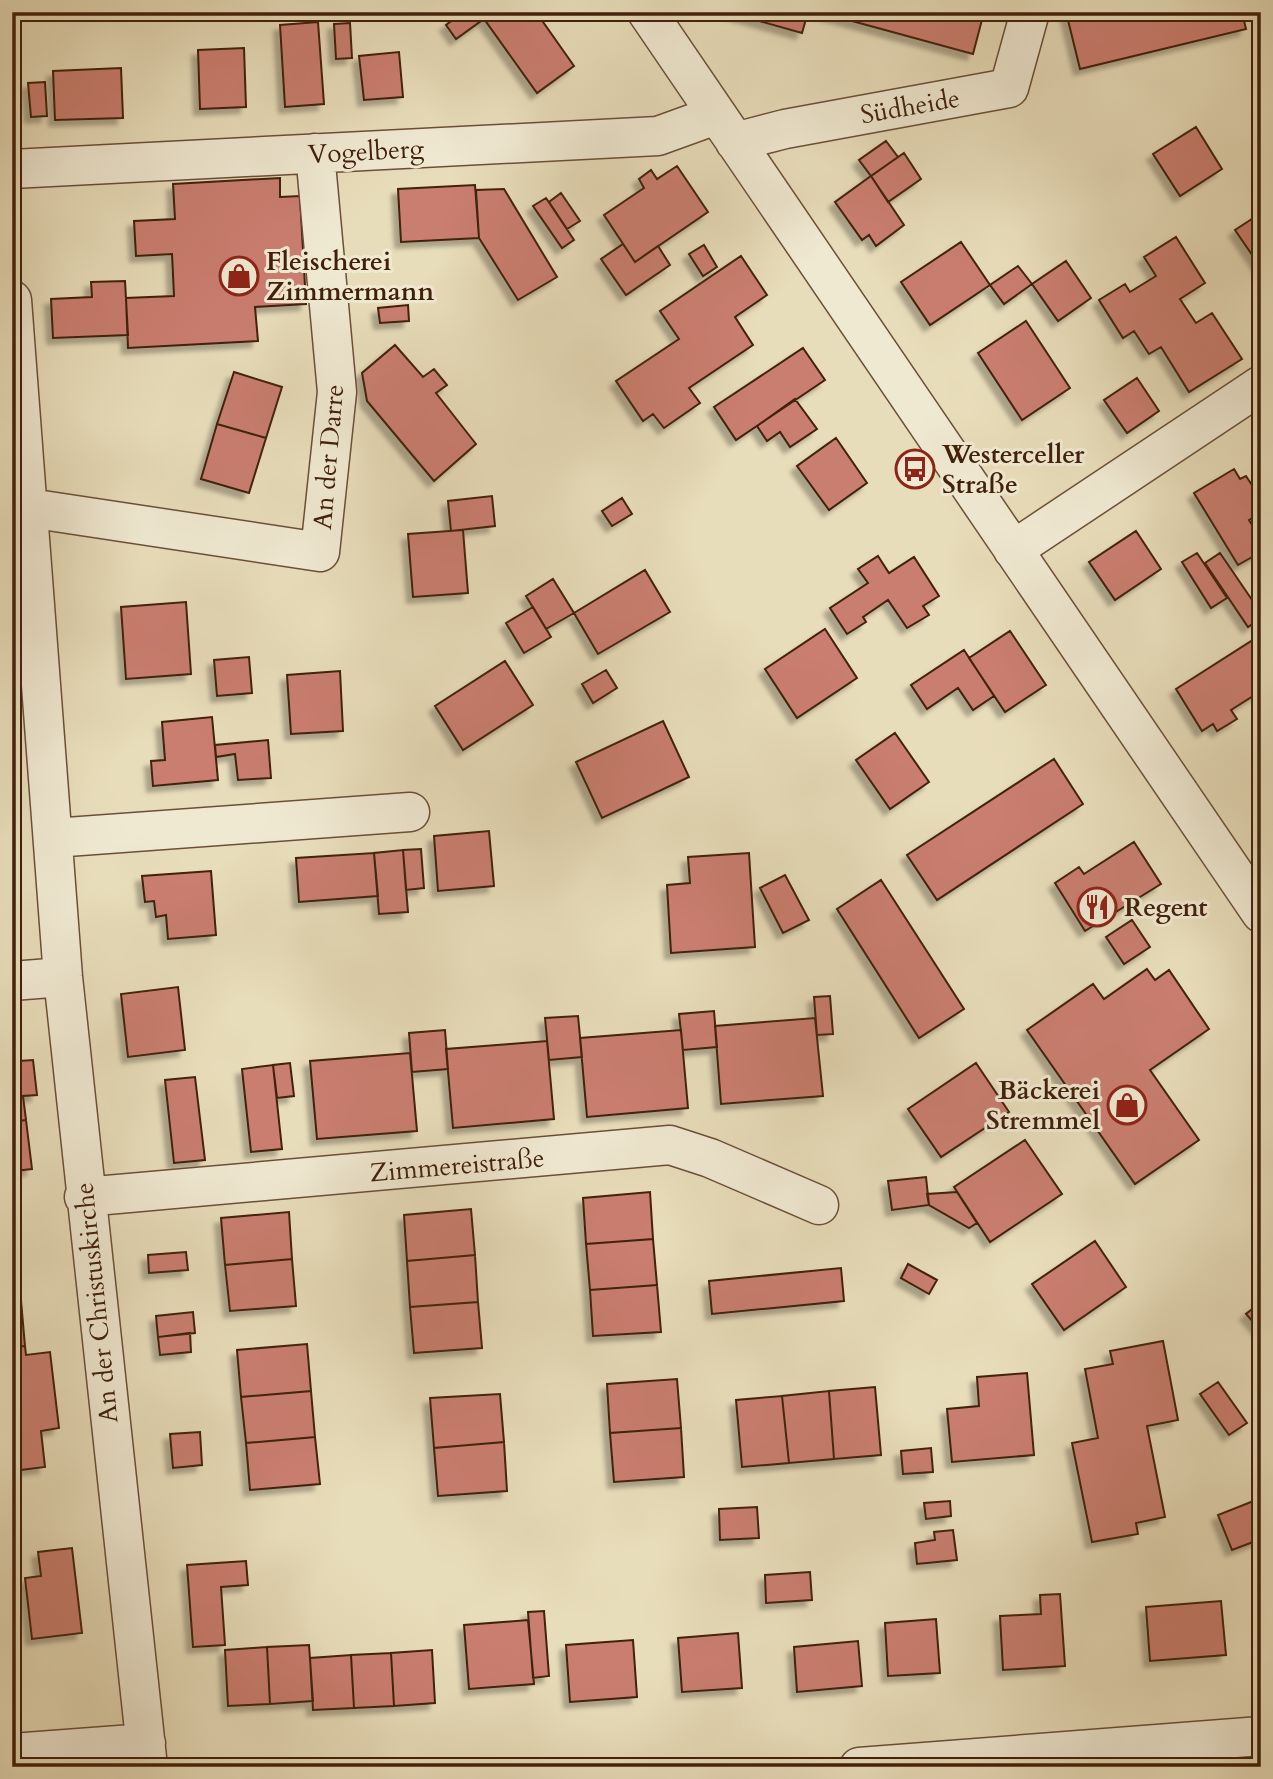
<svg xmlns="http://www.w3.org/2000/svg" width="1273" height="1779" font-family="Cardo,serif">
<defs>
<filter id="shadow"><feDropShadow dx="-6" dy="6" stdDeviation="2" flood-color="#0004"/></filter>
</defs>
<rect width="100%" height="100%" fill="#e8ddba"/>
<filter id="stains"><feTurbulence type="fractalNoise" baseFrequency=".00286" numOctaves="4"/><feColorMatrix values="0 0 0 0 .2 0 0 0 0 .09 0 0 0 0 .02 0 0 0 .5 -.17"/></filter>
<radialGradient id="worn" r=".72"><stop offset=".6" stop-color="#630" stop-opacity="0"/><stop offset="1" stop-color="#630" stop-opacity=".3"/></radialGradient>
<path fill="#ca7e6f" stroke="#41200b" stroke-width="2" filter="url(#shadow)" d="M463 12H536L574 66 537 93 484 19 456 39 446 25Z
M727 12H808L802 33Z
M819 12H984L973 54Z
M1066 12H1242L1246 29 1080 69Z
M318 22 324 104 285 107 280 25Z
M350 23 352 58 336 59 334 24Z
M244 48 246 107 200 109 198 50Z
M399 52 403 97 364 100 359 56Z
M121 68 123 118 55 120 53 71Z
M45 82 47 116 31 117 28 83Z
M1196 127 1222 169 1180 196 1153 154Z
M886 141 898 157 871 176 859 160Z
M904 153 921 179 888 202 871 176Z
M677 166 708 212 635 262 604 215 644 188 639 179 651 170 657 179Z
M871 176 904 225 876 246 869 235 862 240 835 202Z
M280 178V197L300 196 306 304 255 307 258 341 128 348 126 298 174 296 172 254 136 256 134 221 175 219 173 184Z
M475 185 479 238 401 242 398 189Z
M504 189 557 277 518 300 479 238 476 190Z
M561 193 580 221 567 229 549 202Z
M546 198 574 240 562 248 533 206Z
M1261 213V268L1235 230Z
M1176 237 1205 283 1180 299 1196 323 1212 313 1242 359 1189 392 1161 347 1149 354 1134 331 1123 338 1099 300 1125 284 1130 292 1156 276 1144 257Z
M961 242 990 285 930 325 901 282Z
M623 244 635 262 658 246 670 265 626 295 601 259Z
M704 245 717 267 703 276 689 254Z
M741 256 767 295 735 317 753 345 689 388 700 403 664 428 653 414 643 421 616 381 679 339 660 311Z
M1066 261 1091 298 1058 321 1032 284Z
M1018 266 1032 284 1004 304 990 285Z
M125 281 128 335 53 338 51 299 92 297 91 282Z
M408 305 409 321 380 323 378 308Z
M1026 321 1070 388 1022 420 978 353Z
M395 345 423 377 434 369 447 385 436 393 476 444 434 481 367 401 362 373Z
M803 348 825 380 736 440 714 407Z
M234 372 282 387 266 438 217 424Z
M1137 378 1159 411 1127 433 1104 400Z
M795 399 817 429 790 447 780 432 767 441 757 426Z
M217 424 266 438 249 493 201 479Z
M836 438 867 483 829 510 797 466Z
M1234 469 1240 479 1246 476 1261 499V513L1249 520 1261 539V552L1238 565 1194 493Z
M492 496 495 526 451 531 448 501Z
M622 498 632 514 612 526 602 511Z
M463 530 468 593 413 597 408 534Z
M1136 531 1161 569 1115 600 1089 562Z
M1197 553 1227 598 1211 608 1182 562Z
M1220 553 1261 613V618L1248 627 1205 563Z
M878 556 889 573 914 557 939 596 923 606 929 615 907 628 888 600 863 617 866 622 847 634 830 608 868 583 858 569Z
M645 570 670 612 598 654 574 613Z
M553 579 574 613 546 629 526 596Z
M186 602 191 674 126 679 121 607Z
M533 607 551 637 524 653 506 623Z
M825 629 857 678 797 718 765 669Z
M1010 631 1046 685 1005 712 969 658Z
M1256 638 1261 646V691L1231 710 1237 719 1217 731 1213 724 1202 731 1176 689Z
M964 650 994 696 973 710 958 688 927 709 911 685Z
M249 657 252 693 217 696 214 660Z
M505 661 533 705 463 750 435 706Z
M606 670 617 688 593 703 582 684Z
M340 671 343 731 291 734 287 675Z
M212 717 218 780 153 786 151 761 165 760 162 722Z
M663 721 689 777 602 818 576 762Z
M895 733 929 782 890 809 856 760Z
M268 740 271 778 238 780 235 754 216 757 215 745Z
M1054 759 1083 804 937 900 907 855Z
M489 831 494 886 438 891 434 836Z
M1134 842 1161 884 1085 931 1055 883 1079 867 1084 874Z
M421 849 424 888 406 890 403 850Z
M403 850 408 912 379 914 374 853Z
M374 853 378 896 299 902 296 858Z
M749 853 755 947 671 953 667 885 690 883 688 857Z
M211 871 216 935 168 939 166 915 156 917 154 901 145 902 142 876Z
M785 875 809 920 783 933 760 888Z
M881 880 964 1009 919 1038 837 909Z
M1132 920 1150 947 1124 964 1106 937Z
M1147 969 1155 980 1169 970 1209 1029 1150 1070 1199 1140 1135 1184 1027 1030 1093 984 1104 999Z
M178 987 185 1050 128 1057 121 994Z
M830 996 833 1034 817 1035 814 997Z
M714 1011 717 1047 683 1050 679 1014Z
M578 1016 582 1057 549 1060 545 1018Z
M815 1018 823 1096 721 1104 715 1026Z
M445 1030 448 1069 412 1072 409 1033Z
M681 1030 688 1108 587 1117 580 1038Z
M547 1041 554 1119 453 1128 446 1049Z
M18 1043 19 1061 33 1060 37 1095 23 1096 26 1120 12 1122V1044Z
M410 1053 417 1131 317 1139 310 1061Z
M290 1063 294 1096 277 1098 273 1065Z
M976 1063 1009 1112 941 1157 908 1109Z
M273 1065 282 1149 251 1152 242 1069Z
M195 1077 205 1160 174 1163 165 1080Z
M26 1120 32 1169 14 1171 12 1122Z
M1025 1140 1062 1194 990 1242 954 1187Z
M926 1177 929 1205 892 1210 888 1181Z
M650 1192 653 1239 586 1244 583 1198Z
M957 1192 977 1223 969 1228 929 1205 927 1194Z
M471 1209 475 1255 407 1261 404 1215Z
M289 1212 292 1259 225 1265 221 1218Z
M653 1239 657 1285 590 1290 586 1244Z
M1095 1241 1126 1287 1064 1330 1032 1284Z
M186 1252 188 1270 149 1273 148 1255Z
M475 1255 478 1302 410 1307 407 1261Z
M292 1259 296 1306 230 1311 225 1265Z
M908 1264 937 1280 929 1294 901 1278Z
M841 1268 844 1301 712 1314 709 1281Z
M19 1278 25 1346 12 1347V1279Z
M657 1285 661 1332 593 1336 590 1290Z
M478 1302 482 1348 414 1353 410 1307Z
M1261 1302V1331L1246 1314Z
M193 1312 195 1333 158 1337 156 1316Z
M190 1333 191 1352 160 1355 158 1337Z
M1163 1341 1178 1420 1147 1426 1165 1517 1136 1523 1138 1534 1092 1542 1072 1443 1098 1438 1085 1369 1113 1364 1110 1351Z
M307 1344 311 1391 241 1397 237 1350Z
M25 1346 26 1355 50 1352 59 1428 41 1431 45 1467 12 1471V1347Z
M1027 1373 1034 1455 952 1462 947 1409 979 1406 977 1377Z
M677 1379 681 1428 610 1433 607 1384Z
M1218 1382 1247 1423 1229 1435 1200 1394Z
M875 1387 881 1455 834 1459 829 1391Z
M311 1391 315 1437 246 1443 241 1397Z
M829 1391 834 1459 789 1463 782 1396Z
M500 1394 504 1442 434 1448 430 1398Z
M782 1396 789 1463 742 1467 736 1400Z
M681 1428 684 1477 614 1482 610 1433Z
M200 1432 202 1465 173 1468 170 1434Z
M315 1437 320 1484 250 1490 246 1443Z
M504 1442 507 1491 438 1496 434 1448Z
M931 1448 933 1472 903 1474 901 1451Z
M1261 1498V1539L1232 1550 1218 1515Z
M950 1501 951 1516 926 1519 924 1503Z
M757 1507 759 1538 720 1540 719 1509Z
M953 1530 957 1560 917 1564 915 1543 935 1540 934 1532Z
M72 1548 82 1633 32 1639 25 1578 41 1576 38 1552Z
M246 1561 248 1585 221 1587 225 1645 193 1647 187 1565Z
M810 1572 812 1600 766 1603 765 1575Z
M1060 1594 1065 1666 1003 1670 1000 1616 1041 1614 1040 1595Z
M1221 1601 1226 1655 1150 1661 1146 1607Z
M544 1611 549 1676 533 1678 528 1612Z
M936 1619 940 1673 888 1676 885 1623Z
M528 1620 534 1684 469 1689 464 1625Z
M738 1633 742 1688 682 1692 678 1638Z
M633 1640 637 1697 570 1702 566 1645Z
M858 1641 862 1686 797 1692 794 1647Z
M309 1645 313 1701 270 1704 267 1647Z
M267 1647 270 1704 228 1706 225 1650Z
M432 1650 435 1703 394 1706 391 1653Z
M391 1653 394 1706 354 1708 351 1655Z
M351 1655 354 1708 313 1710 310 1658Z"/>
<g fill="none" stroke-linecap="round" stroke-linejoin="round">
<defs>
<path id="minor" d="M647 12 1261 913
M735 142 785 129 1009 88 1030 12
M12 169 658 136 716 115
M12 300 63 977 148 1767
M29 508 320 552 337 392 315 153
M1013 550 1261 385
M53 838 410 812
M12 981 63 977
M84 1197 670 1145 710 1158 819 1205
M12 1753 146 1743
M859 1767 1261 1736"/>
</defs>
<use href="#minor" stroke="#6b4f37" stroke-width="41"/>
<use href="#minor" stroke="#f0e9d2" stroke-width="38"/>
</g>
<defs>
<symbol id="shop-ring" viewBox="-11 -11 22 22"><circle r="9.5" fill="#f0e9d2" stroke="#8f2418" stroke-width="1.5"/><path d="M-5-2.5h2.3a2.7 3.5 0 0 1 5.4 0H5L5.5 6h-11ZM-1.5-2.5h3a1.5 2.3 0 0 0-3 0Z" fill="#8f2418"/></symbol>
<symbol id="bus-ring" viewBox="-11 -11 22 22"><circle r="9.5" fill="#f0e9d2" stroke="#8f2418" stroke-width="1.5"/><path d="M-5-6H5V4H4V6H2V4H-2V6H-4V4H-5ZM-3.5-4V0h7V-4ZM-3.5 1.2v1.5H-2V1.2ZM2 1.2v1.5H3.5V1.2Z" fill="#8f2418"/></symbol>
<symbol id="restaurant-ring" viewBox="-11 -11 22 22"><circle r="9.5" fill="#f0e9d2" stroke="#8f2418" stroke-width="1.5"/><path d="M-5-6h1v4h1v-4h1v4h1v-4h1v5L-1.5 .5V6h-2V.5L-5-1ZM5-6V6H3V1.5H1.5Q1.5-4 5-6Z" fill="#8f2418"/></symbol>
</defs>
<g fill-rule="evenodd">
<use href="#shop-ring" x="217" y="254" width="44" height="44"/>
<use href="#bus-ring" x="893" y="447" width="44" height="44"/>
<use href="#restaurant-ring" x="1075" y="885" width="44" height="44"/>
<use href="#shop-ring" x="1105" y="1083" width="44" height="44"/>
</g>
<g text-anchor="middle" stroke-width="6" stroke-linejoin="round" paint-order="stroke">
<g font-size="26" fill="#41200b" stroke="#f0e9d2">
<text transform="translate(910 106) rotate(-10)" y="9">Südheide</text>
<text transform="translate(366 151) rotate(-3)" y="9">Vogelberg</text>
<text transform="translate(328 457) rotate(-85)" y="9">An der Darre</text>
<text transform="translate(457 1165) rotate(-5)" y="9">Zimmereistraße</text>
<text transform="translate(96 1303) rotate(-96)" y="9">An der Christuskirche</text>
</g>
<g font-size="26" font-weight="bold" fill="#41200b" stroke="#f0e9d2" text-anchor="start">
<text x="266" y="270">Fleischerei<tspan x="266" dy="30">Zimmermann</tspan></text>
<text x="942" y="463">Westerceller<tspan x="942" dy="30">Straße</tspan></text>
<text x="1124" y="916">Regent</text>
<text x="1100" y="1099" text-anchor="end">Bäckerei<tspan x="1100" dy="30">Stremmel</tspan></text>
</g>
</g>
<rect width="1273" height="1779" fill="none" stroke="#e8ddba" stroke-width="42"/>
<rect x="14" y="14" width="1245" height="1751" fill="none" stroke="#41200b" stroke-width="3.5"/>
<rect x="21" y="21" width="1231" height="1737" fill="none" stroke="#41200b" stroke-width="2"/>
<rect width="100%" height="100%" filter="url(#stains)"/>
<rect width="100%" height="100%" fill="url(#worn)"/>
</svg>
